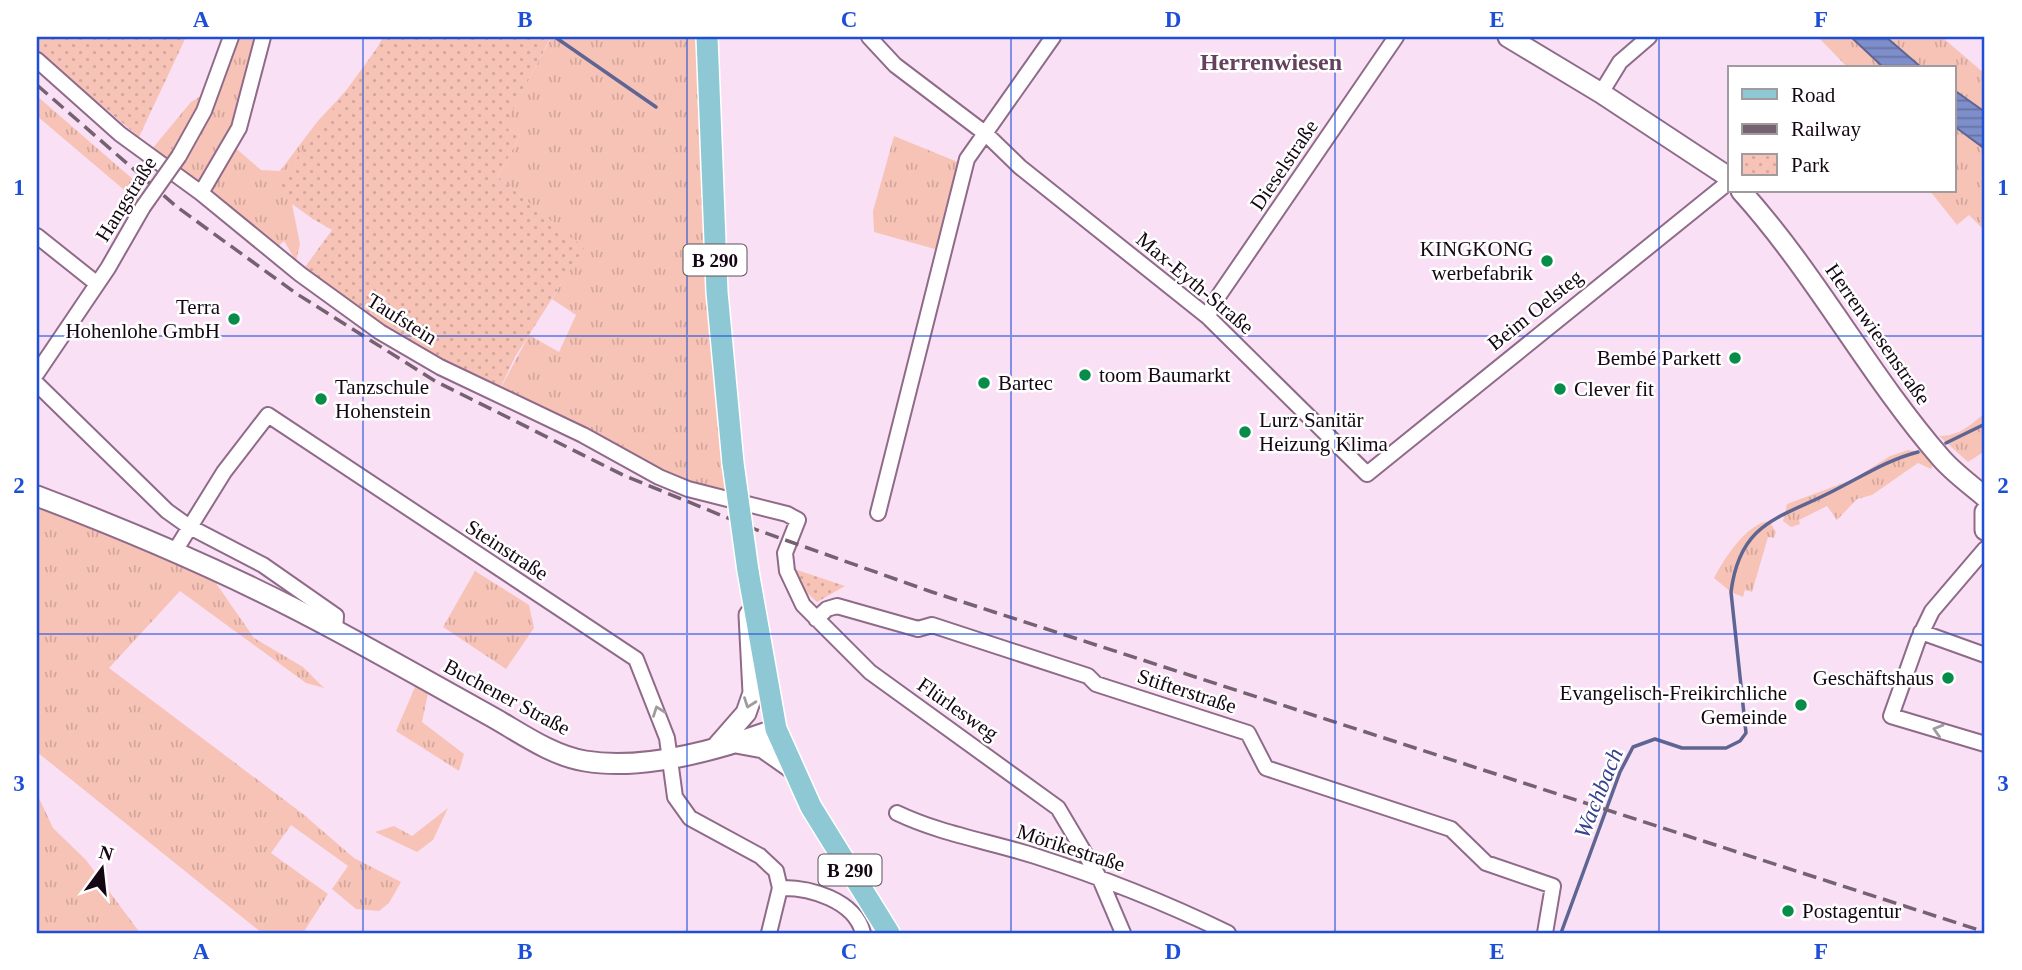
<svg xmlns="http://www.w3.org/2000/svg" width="2022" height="970" font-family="'Times New Roman',serif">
<defs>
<pattern id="grass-tufts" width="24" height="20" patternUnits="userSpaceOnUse" patternTransform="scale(1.75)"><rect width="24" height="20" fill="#f7c3b7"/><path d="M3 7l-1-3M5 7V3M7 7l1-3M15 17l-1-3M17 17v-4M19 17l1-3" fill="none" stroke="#d3a69c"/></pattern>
<pattern id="park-dots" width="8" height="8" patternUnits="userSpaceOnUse" patternTransform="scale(1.75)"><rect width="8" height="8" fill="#f7c3b7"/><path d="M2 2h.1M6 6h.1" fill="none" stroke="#d3a69c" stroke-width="1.8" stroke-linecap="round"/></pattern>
<pattern id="water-rules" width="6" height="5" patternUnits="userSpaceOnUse" patternTransform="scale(1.75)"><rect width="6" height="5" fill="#7e8eca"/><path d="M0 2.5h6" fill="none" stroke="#6672a3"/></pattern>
</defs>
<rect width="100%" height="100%" fill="#fae0f5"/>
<path fill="url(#grass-tufts)" d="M231 37H263L231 144 261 170 280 171 317 122 366 69 383 37H419L313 219 292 204 300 244 296 261 284 241 272 252 147 155 191 102 214 88Z
M546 37H707L729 498 688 489 498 393 529 335 559 352 576 315 552 299 583 248 498 177 520 135 503 127 550 40Z
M1818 37H1851L1884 68H1848Z
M1886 37H1942L1985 74V112L1954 90V68H1922Z
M37 96 143 188 136 200 37 116Z
M1954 126 1985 149V231L1969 215 1957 225 1930 191H1954Z
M894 136 965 165 942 251 874 232 873 211Z
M1985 413V451L1968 462 1939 436C1960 436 1970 425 1985 413Z
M1908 450 1938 454 1931 469 1918 463 1872 495 1857 499 1837 520 1827 506 1799 520 1800 524 1791 527 1783 521 1787 504 1854 479 1890 456Z
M37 496 211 576 254 638 303 667 324 688 306 683 180 591 109 668 303 814 354 858 401 882 389 903 379 911 356 909 332 889 348 866 291 825 271 853 328 894 303 933H262L37 752Z
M1769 521 1776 532 1774 538 1768 537 1752 592 1745 590 1743 597 1731 592 1714 578C1724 559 1746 524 1769 521Z
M475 571 529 605 534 628 506 669 443 627Z
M416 685 428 693 422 722 464 754 459 771 396 731Z
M37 794 53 828 86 860 140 933H37Z
M448 808 433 840 417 852 375 832 394 826 412 836Z"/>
<path fill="url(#park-dots)" d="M37 37H186L139 137 37 51Z
M385 37H546L550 39 504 127 520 135 498 177 584 248 515 357 498 393 440 367 300 274 332 230 313 219 276 187Z
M794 569 845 586 817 602 805 591Z"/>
<path fill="url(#water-rules)" stroke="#5e6593" stroke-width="2" d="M1851 37H1886L1922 68H1884Z
M1954 90 1985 112V149L1954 126Z"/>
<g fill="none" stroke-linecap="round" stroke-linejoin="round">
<path stroke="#5e6593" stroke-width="3.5" d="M555 37 656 107
M1946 443 1985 424
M1561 933 1620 772 1633 747 1655 739 1682 748H1726L1740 741 1746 733 1731 592C1740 520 1782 518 1835 490 1863 476 1887 460 1918 452"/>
<defs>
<path id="street" d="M869 37 895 65 986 134 1020 167 1208 317 1367 474 1730 181
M37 60 120 134 201 193 300 274 380 332 440 367 583 435 659 477 688 489 787 514 798 520 785 553 787 571 803 605 870 672 1058 808 1100 879 1123 933
M1601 93 1620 62 1649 37
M179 156 204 111 231 37
M201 193 239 128 263 37
M37 236 96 283
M1208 317 1213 304 1396 37
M37 373 108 268 143 207
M37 384 167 511 188 526 263 565 336 616 335 630
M878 513 967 159 1053 37
M1985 549 1932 611 1918 640 1891 716 1985 744
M175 551 224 472 268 415 636 659 667 738 675 797 690 818 760 856 776 871 780 888 769 933
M816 619 827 609 837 606 918 629 932 625 1088 676 1096 684 1248 733 1266 768 1451 829 1486 863 1553 886 1545 933
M1921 632 1985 655
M897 813C941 834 988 841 1035 856 1101 877 1166 903 1228 933
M780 888C809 887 855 900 863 933"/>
<path id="secondary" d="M1508 37 1601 93 1730 178
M1741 191C1816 274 1868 374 1941 458 1954 473 1971 485 1985 497
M37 496C140 535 240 578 337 631 389 659 442 689 494 718 522 734 553 756 585 761 643 771 721 749 776 729
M1985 512V530
M736 743 763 748 793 769
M718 745 746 713 753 693 749 615"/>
<path id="primary" d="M707 37 717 292 733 463
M748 571 776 729 811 807 889 933"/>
</defs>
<use href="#street" stroke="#8f6a89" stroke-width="18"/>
<use href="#secondary" stroke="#8f6a89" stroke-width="23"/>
<use href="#primary" stroke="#fff" stroke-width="24"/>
<use href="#street" stroke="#fff" stroke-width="14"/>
<use href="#secondary" stroke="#fff" stroke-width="19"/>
<use href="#primary" stroke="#8ec8d4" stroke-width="21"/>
<path stroke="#756271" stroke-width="3.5" stroke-dasharray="14 7" stroke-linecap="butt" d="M37 85 177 207 297 294 435 381 623 475 757 530 932 592 1985 932"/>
<defs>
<path id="street-bridge" d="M143 207 179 156"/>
<path id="primary-bridge" d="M733 463 748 571"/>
</defs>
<use href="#street-bridge" stroke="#8f6a89" stroke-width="18" stroke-linecap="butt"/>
<use href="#primary-bridge" stroke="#fff" stroke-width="24" stroke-linecap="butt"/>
<use href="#street-bridge" stroke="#fff" stroke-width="14"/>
<use href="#primary-bridge" stroke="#8ec8d4" stroke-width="21"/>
</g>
<defs><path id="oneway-chevron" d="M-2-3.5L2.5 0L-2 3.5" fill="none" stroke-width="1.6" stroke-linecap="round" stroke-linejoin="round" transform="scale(1.75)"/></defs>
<g stroke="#a19ba0">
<use href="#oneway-chevron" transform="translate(749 703) rotate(110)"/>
<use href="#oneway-chevron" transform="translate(658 711) rotate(-110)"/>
<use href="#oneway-chevron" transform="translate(1938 730) rotate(-163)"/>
</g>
<path fill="none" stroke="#1d4ed8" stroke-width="2" stroke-opacity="0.55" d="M363 37V933M687 37V933M1011 37V933M1335 37V933M1659 37V933M37 336H1985M37 634H1985"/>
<g fill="#088c49" stroke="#fff" stroke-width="2.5">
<circle cx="1547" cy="261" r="7"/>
<circle cx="234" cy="319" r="7"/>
<circle cx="1735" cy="358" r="7"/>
<circle cx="1085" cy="375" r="7"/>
<circle cx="984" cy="383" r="7"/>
<circle cx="1560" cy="389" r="7"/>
<circle cx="321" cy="399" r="7"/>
<circle cx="1245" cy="432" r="7"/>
<circle cx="1948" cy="678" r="7"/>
<circle cx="1801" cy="705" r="7"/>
<circle cx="1788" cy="911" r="7"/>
</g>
<g text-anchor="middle" stroke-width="5" stroke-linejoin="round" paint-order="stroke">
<g fill="#fff" stroke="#5a5159" stroke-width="2">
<rect x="683.5" y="244.5" width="63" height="31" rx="5"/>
<rect x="818.5" y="854.5" width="63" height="31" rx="5"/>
</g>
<g font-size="19" font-weight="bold" fill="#140612">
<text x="715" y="267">B 290</text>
<text x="850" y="877">B 290</text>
</g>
<g font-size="21" fill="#140612" stroke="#fff">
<text transform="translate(1284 165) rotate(-56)" y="7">Dieselstraße</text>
<text transform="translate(126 199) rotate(-58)" y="7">Hangstraße</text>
<text transform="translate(1195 283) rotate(40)" y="7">Max-Eyth-Straße</text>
<text transform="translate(1535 310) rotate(-39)" y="7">Beim Oelsteg</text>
<text transform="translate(402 319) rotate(32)" y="7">Taufstein</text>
<text transform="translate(1878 334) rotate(55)" y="7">Herrenwiesenstraße</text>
<text transform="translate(507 550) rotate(33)" y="7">Steinstraße</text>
<text transform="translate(1187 691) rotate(18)" y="7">Stifterstraße</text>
<text transform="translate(507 697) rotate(28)" y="7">Buchener Straße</text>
<text transform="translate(958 709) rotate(35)" y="7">Flürlesweg</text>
<text transform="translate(1071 848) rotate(18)" y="7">Mörikestraße</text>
</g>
<g font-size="21" fill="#140612" stroke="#fff" text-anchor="start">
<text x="1533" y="256" text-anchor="end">KINGKONG<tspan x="1533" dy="24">werbefabrik</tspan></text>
<text x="220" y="314" text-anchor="end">Terra<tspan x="220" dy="24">Hohenlohe GmbH</tspan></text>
<text x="1721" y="365" text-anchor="end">Bembé Parkett</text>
<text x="1099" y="382">toom Baumarkt</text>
<text x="998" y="390">Bartec</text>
<text x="335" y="394">Tanzschule<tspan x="335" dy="24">Hohenstein</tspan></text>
<text x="1574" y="396">Clever fit</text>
<text x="1259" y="427">Lurz Sanitär<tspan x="1259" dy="24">Heizung Klima</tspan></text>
<text x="1934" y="685" text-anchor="end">Geschäftshaus</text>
<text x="1787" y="700" text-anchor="end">Evangelisch-Freikirchliche<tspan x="1787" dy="24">Gemeinde</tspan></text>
<text x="1802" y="918">Postagentur</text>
</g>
<g font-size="23" font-style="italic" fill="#36428c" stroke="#fff">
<text transform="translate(1598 793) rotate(-68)" y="8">Wachbach</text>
</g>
<g font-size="24" font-weight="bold" fill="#64415f" stroke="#fff">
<text x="1271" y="70">Herrenwiesen</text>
</g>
</g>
<rect width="2022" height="970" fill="none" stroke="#ffffff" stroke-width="77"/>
<rect x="1728" y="66" width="228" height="126" fill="#ffffff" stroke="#a19ba0" stroke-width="2"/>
<rect x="1742" y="89" width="35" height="10" fill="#8ec8d4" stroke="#a19ba0" stroke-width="2"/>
<text x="1791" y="102" font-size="21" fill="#140612">Road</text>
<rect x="1742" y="124" width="35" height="10" fill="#756271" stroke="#a19ba0" stroke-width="2"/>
<text x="1791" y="136" font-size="21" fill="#140612">Railway</text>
<rect x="1742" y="154" width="35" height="21" fill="url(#park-dots)" stroke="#a19ba0" stroke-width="2"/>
<text x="1791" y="172" font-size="21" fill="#140612">Park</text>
<g transform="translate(102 869) rotate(15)" stroke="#ffffff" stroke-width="5" paint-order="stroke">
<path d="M0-5L12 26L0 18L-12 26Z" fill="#140612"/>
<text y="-10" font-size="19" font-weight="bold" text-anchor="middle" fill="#140612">N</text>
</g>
<rect x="38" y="38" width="1945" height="894" fill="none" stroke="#1d4ed8" stroke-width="2.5"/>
<g font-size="23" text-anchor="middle" font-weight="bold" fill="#1d4ed8">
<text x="201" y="27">A</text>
<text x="525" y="27">B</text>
<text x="849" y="27">C</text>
<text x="1173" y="27">D</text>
<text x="1497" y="27">E</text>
<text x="1821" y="27">F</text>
<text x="19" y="195">1</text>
<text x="2003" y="195">1</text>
<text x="19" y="493">2</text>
<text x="2003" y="493">2</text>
<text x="19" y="791">3</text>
<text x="2003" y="791">3</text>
<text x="201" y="959">A</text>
<text x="525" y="959">B</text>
<text x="849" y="959">C</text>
<text x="1173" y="959">D</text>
<text x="1497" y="959">E</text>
<text x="1821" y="959">F</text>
</g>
</svg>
